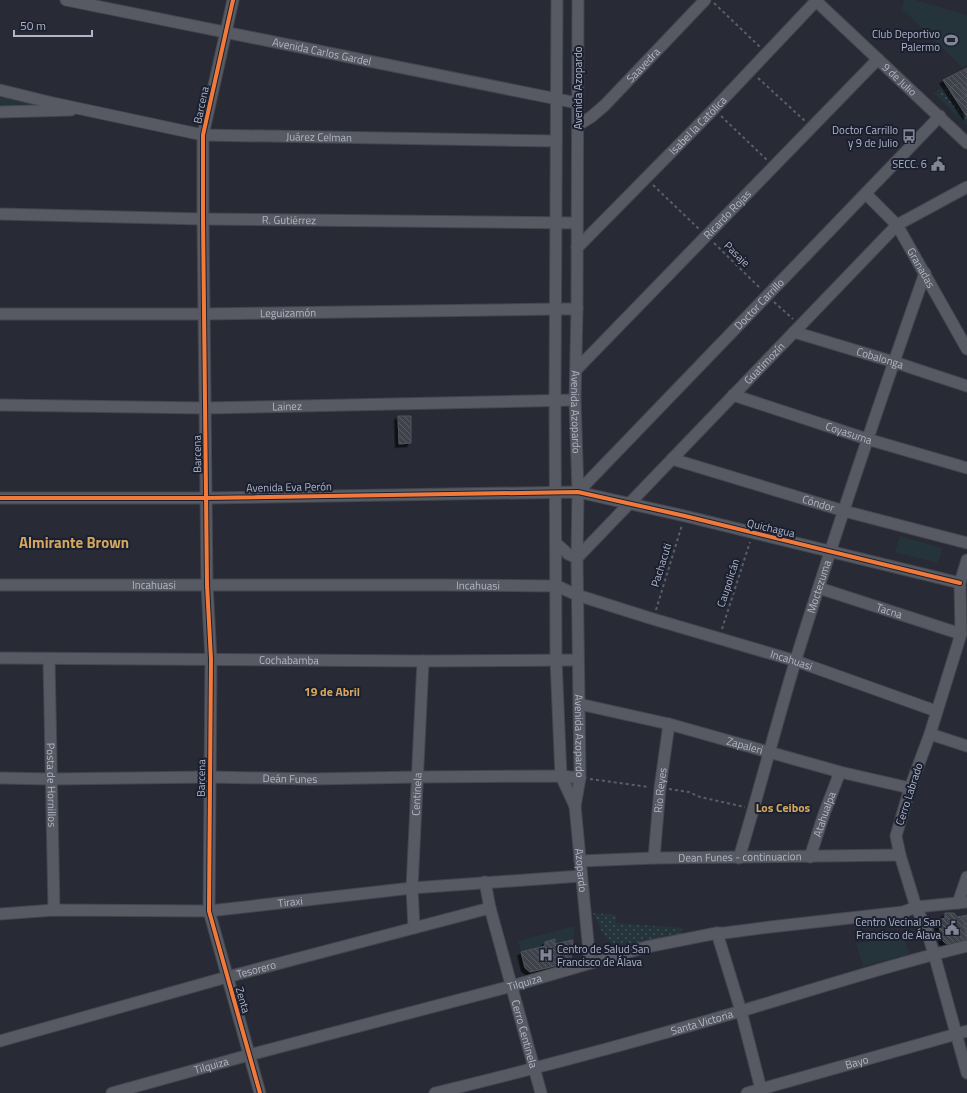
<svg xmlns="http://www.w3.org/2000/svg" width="967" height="1093" font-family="'Titillium Web',sans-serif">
<defs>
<pattern id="grass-dots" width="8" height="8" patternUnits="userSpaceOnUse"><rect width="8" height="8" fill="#25343b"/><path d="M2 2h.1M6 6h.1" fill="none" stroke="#424f56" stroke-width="1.8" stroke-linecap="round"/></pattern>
<pattern id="building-back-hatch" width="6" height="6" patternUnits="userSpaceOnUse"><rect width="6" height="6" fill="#3f424c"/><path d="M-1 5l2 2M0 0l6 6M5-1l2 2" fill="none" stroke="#585b64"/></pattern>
<filter id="shadow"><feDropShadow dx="-3.5" dy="3.5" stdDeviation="0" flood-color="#0009"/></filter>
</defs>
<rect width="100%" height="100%" fill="#282b35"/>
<path fill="url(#grass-dots)" d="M946 86 967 119V125L934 93Z
M593 913 616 915V923L682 928 680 939 625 949C615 945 605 939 600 928 598 923 596 918 593 913Z"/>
<path fill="#25343b" d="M904 0H915L967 15V65L963 68 902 9Z
M0 97 46 106V108L0 106Z
M900 536 942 548 938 563 895 552Z
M575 926 573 940 555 944 554 940 545 942V946L521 952 518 941Z
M904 938 909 954 863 966 856 943Z"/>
<path fill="url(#building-back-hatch)" stroke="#50525d" filter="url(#shadow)" d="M967 68V117L943 80Z
M960 83 967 96 957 101 950 88Z
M398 416H411V443L399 444Z
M945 913H954L957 917 963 916 967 942 950 945 945 943 943 941 937 920 945 918Z
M967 915V937L963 916Z
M555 939V944L573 940 571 958 567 963 530 972 525 968 521 952 545 946V942Z"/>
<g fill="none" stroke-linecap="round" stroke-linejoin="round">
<defs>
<g id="minor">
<path id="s1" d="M66 0 577 103"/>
<path d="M233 0 203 135V219L207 585 211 659 209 911 260 1093"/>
<path d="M557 0 555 400 556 660 561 776 575 806"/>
<path id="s2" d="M578 0 577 309 575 400 578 492 577 558 580 778 575 806 590 963"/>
<path id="s3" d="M815 0 967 143"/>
<path id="s4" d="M0 90 53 103 203 135 556 141"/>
<path d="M0 112 71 110"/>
<path id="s5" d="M578 125 591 117 605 105 705 0"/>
<path id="s6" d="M866 194 897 225 967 349"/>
<path id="s7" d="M0 214 203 219 577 223"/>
<path id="s8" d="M577 248 713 110 816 1"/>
<path id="s9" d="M0 314H204L556 309H577"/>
<path id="s10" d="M794 332 894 362 967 386"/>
<path id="s11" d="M576 370 878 59"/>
<path id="s12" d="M733 395 867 439 967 468"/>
<path id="s13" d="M0 405 205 408 575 400"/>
<path id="s14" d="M672 459 844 511 967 543"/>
<path id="s15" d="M578 492 940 116"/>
<path d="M0 498H206L578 492 685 516 960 583"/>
<path d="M557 544 568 554 577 558"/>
<path id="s16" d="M577 558 897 225 967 187"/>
<path d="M967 560 960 583 961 634 930 734 910 788 896 836 900 855 916 907 926 928 934 954 967 1073"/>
<path id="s17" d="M0 585H440L557 586 577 595 653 619 796 661 936 711"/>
<path id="s18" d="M819 588 961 634"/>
<path id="s19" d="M0 658 423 661 578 660"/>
<path id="s20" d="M49 659 54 910"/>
<path id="s21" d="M579 704 669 724 840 772 910 788"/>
<path d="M930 734 967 746"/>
<path id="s22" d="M0 778 51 779 210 777 311 779 418 777 561 776 580 778"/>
<path id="s23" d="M810 857 824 814 840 772"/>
<path id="s24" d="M654 858 660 788 669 724"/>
<path id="s25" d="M739 858C759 792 776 725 796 659 836 530 880 401 925 273"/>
<path id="s26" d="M580 861 654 858 900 855"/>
<path id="s27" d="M485 882 490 908 541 1093"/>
<path d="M958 903 967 877"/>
<path id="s28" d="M0 914 54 910 209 911 412 888 581 876"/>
<path id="s29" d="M414 928 412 888 423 661"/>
<path d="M717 933 741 1011 762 1093"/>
<path id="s30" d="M0 1041 227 977 490 908"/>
<path id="s31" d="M112 1093 249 1055 512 986 646 947 717 933H724L770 927 903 912 916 907 967 902"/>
<path id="s32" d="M435 1093C538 1068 639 1041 741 1011 816 989 891 964 967 946"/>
<path id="s33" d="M747 1093 967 1031"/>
</g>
</defs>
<use href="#minor" stroke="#44464e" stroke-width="13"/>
<path stroke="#5b5e67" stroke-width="2" stroke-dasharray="3 3" stroke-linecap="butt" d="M714 3 760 47
M758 78 805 121
M721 116 767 160
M653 185 699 229
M714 243 761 289
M774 302 793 319
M656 610 682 525
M722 629 750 542
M590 779 649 787
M669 789 689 792 700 797 745 807"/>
<use href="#minor" stroke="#585a63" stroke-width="11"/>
<defs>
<path id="cycleway" d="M233 0 203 135V219L207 585 211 659 209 911 260 1093
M0 498H206L578 492 685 516 960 583"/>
</defs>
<use href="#cycleway" stroke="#1b2030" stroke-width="6"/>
<use href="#cycleway" stroke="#f17a3a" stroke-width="4"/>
</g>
<defs>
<symbol id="stadium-bare" viewBox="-9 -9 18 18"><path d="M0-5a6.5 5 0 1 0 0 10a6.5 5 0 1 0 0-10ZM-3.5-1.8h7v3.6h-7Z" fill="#818594" stroke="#1b2030" stroke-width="2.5" paint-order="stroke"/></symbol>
<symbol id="bus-bare" viewBox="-9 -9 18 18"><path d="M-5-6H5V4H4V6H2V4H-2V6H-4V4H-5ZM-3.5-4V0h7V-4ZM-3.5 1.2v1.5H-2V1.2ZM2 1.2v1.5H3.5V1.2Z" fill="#818594" stroke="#1b2030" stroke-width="2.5" paint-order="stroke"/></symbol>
<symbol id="civic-bare" viewBox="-9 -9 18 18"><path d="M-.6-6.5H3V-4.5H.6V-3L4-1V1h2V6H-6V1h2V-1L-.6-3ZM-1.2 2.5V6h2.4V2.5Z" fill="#818594" stroke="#1b2030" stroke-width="2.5" paint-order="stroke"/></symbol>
<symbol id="hospital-bare" viewBox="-9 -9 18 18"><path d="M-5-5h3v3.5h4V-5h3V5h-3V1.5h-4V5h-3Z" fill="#818594" stroke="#1b2030" stroke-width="2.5" paint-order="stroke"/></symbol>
</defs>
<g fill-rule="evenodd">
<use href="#stadium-bare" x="941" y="30" width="20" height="20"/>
<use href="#bus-bare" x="899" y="126" width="20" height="20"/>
<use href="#civic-bare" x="928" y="154" width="20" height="20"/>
<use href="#civic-bare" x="942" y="918" width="20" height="20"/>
<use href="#hospital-bare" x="536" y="945" width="20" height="20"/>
</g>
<g text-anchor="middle" stroke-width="4" stroke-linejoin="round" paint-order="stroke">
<g font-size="11" fill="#b1b5c7" stroke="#1b2030" text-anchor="end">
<text x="940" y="38">Club Deportivo<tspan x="940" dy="13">Palermo</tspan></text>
<text x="898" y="134">Doctor Carrillo<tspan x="898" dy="13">y 9 de Julio</tspan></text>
<text x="927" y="168">SECC. 6</text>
<text x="941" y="926">Centro Vecinal San<tspan x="941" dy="13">Francisco de Álava</tspan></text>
<text x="557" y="953" text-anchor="start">Centro de Salud San<tspan x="557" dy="13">Francisco de Álava</tspan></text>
</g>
<g font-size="11" fill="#b1b5c7" stroke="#1b2030">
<text dy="4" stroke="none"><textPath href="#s1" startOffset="261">Avenida Carlos Gardel</textPath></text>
<text dy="4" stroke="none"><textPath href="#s5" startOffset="89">Saavedra</textPath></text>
<text dy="4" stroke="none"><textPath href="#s3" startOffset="116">9 de Julio</textPath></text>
<text transform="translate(578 88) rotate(-90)" y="4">Avenida Azopardo</text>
<text transform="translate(201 105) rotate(-78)" y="4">Barcena</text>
<text dy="4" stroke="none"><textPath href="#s8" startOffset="172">Isabel la Católica</textPath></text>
<text dy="4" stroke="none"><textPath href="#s4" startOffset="324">Juárez Celman</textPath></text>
<text dy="4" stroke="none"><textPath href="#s11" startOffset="217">Ricardo Rojas</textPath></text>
<text dy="4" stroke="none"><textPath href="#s7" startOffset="289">R. Gutiérrez</textPath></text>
<text transform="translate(737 254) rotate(44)" y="4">Pasaje</text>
<text dy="4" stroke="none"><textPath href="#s6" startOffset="93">Granadas</textPath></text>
<text dy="4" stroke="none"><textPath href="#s15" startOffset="261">Doctor Carrillo</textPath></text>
<text dy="4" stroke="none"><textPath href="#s9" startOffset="288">Leguizamón</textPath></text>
<text dy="4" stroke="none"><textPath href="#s10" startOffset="90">Cobalonga</textPath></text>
<text dy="4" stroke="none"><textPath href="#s16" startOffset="270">Guatimozín</textPath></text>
<text dy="4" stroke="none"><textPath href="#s13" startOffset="287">Lainez</textPath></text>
<text dy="4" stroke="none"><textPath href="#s2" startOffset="412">Avenida Azopardo</textPath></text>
<text dy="4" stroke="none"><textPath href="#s12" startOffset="122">Coyasuma</textPath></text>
<text transform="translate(197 454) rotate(-91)" y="4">Barcena</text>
<text transform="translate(289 487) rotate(-1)" y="4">Avenida Eva Perón</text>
<text dy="4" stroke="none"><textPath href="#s14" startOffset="153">Cóndor</textPath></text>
<text transform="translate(771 528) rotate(13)" y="4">Quichagua</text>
<text transform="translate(661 565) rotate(-73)" y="4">Pachacuti</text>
<text transform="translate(728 583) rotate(-72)" y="4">Caupolicán</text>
<text dy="4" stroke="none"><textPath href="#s17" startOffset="154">Incahuasi</textPath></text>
<text dy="4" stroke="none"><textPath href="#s17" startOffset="478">Incahuasi</textPath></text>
<text dy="4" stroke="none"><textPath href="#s25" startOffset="283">Moctezuma</textPath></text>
<text dy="4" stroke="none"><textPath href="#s18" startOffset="74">Tacna</textPath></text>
<text dy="4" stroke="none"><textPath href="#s19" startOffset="289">Cochabamba</textPath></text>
<text dy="4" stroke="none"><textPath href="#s17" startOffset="803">Incahuasi</textPath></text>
<text dy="4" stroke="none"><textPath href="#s2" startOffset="736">Avenida Azopardo</textPath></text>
<text dy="4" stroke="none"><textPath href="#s21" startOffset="171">Zapaleri</textPath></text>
<text transform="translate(201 778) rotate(-89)" y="4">Barcena</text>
<text dy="4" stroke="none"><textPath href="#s22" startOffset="290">Deán Funes</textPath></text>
<text dy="4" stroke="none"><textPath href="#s20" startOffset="126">Posta de Hornillos</textPath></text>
<text dy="4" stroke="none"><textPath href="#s24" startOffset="68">Rio Reyes</textPath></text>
<text transform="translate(909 794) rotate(-72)" y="4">Cerro Labrado</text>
<text dy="4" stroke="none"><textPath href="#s29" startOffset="134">Centinela</textPath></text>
<text dy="4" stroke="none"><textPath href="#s23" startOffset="45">Atahualpa</textPath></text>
<text dy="4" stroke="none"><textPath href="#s26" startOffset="160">Dean Funes - continuacion</textPath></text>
<text dy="4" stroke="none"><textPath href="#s2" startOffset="871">Azopardo</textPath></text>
<text dy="4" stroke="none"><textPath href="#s28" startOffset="291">Tiraxi</textPath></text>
<text dy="4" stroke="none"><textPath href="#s30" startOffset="266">Tesorero</textPath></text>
<text dy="4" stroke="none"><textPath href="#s31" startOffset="427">Tilquiza</textPath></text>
<text transform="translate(243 1000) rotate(74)" y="4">Zenta</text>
<text dy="4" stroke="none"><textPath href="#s32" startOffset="276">Santa Victoria</textPath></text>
<text dy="4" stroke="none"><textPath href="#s27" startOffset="157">Cerro Centinela</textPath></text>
<text dy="4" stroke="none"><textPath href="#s33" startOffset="114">Bayo</textPath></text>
<text dy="4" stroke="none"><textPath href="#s31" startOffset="103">Tilquiza</textPath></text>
</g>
<g font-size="12" font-weight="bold" fill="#d5a75e" stroke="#1b2030">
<text x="332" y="696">19 de Abril</text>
<text x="783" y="812">Los Ceibos</text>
</g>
<g font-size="15" font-weight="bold" fill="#d5a75e" stroke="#1b2030">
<text x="74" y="548">Almirante Brown</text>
</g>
</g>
<path d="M14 30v6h78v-6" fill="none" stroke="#b1b5c7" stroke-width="2"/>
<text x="20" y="30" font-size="12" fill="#b1b5c7" stroke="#1b2030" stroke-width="3" paint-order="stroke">50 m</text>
</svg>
